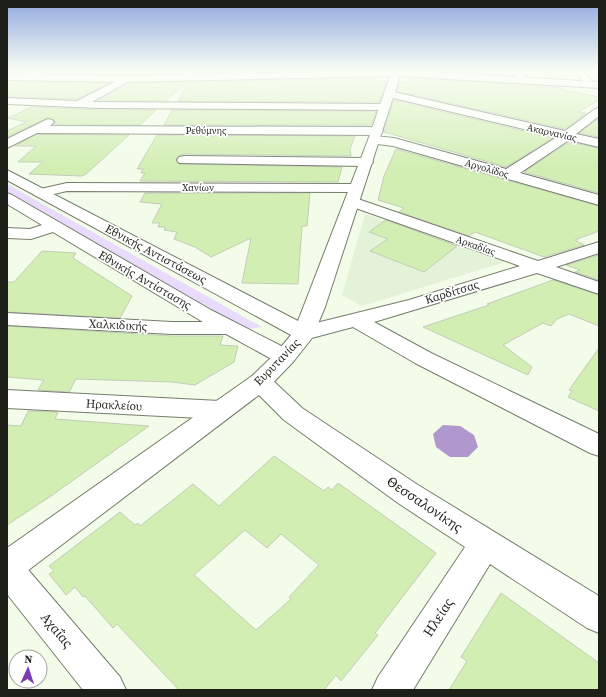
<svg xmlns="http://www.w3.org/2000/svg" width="606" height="697" font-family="'Source Serif 4',serif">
<rect width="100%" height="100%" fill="#f2fce8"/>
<path fill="#e4f2d7" d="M365 214 505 262 362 306 342 295Z"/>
<path fill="#eadbfd" d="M7 184 262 327 249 329 237 326 7 194Z"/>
<path fill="#b098cf" d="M443 425 460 426 474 435 478 447 468 457H450L436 447 433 434Z"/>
<path fill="#d2eeb3" stroke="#c3ccb9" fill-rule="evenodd" d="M45 70H185L182 73 126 74 42 73Z
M206 70H247L245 72 197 73 198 72H206Z
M411 78 563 88 564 90 599 97V100L578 112 586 113 565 129 397 91 400 82 409 83Z
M343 79H378V81H387L379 102 178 101 189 82Z
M7 82 109 83 77 99 7 97Z
M187 82 166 101H98L128 83Z
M394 100 553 138 506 167 384 132Z
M32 107 98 110H156L140 125H54L55 121 47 118 7 137V131L26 122 8 118Z
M172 110 376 111 371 125H164Z
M599 118V137L579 133Z
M37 134 129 135 86 174 82 176 29 174 43 162H18L36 146H15Z
M157 135 355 136 350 149 351 156 184 154 179 156 176 159 179 164 342 167 338 182 140 181 145 173H141L143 169H137Z
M569 142 599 148V193L524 172Z
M396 149 599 206V231L575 240 584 245 544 257 475 232 469 236 399 212 404 208 378 200 384 176Z
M145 193H310L307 226H302L298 284 242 283 251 238 211 257 195 247 174 239 177 232 164 230 165 227H158L160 223H152L162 204 140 202Z
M386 220 457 246 424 272 370 251 388 239 369 232Z
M42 251 76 253 73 258 132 296 120 318 7 312V282H14Z
M599 255V280L575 272 580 270 566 265Z
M553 280 599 295V326L569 314 557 319 551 326 543 323 503 345 532 367 528 375 423 327 489 305 487 304Z
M7 326 172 336H223L220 345 238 346 234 362 195 385 172 382 76 379 69 392 38 390 44 380 7 377Z
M599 348V411L568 397 572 391 569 390Z
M28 411 58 412 55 419 149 426 51 496 7 525V425L21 426Z
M274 456 324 491 328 487 332 490 338 483 436 553 375 633 378 635 341 681 336 675 324 690H179L117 624 113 628 85 596 83 597 75 587 66 595 49 574 54 571 49 566 120 512 135 525 138 523 140 526 193 484 219 506ZM245 530 267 548 281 534 319 565 289 597 291 599 256 630 194 575Z
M501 593 599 663V690H449L467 661 461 657Z"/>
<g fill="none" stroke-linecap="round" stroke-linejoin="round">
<defs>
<path id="minor" d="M32 70H44L28 80H22L20 78Z
M188 70H198L187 80H181L179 78Z
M249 70H258L251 79H245L243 77Z
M513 70H522L526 80 524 82H518Z
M574 70H583L594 84 592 86H586Z
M126 76 129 77 131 79 129 81 92 102 384 104 389 107 384 110 98 108 7 104V98L77 101Z
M389 91 565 131 595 109 599 108V116L576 134 599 139V147L569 140 520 173 599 195V205L393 146 370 143 368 140 370 137 374 136 394 138 506 169 557 137 385 96 384 94Z
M48 119 52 120 54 122 50 126 377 127 381 128 383 131 381 134 377 135 37 133 7 148V139Z
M184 156 366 158 371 159 373 162 371 165 366 166 179 163 177 160 179 157Z
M67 183 356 184 361 185 363 188 361 191 356 192 67 191 41 197 36 196 34 193 36 190Z
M7 193 12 195 211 310 293 352 296 357 293 362 285 364 277 362 226 334H172L7 325V313L172 322H203L53 232 31 239 7 238V228L30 229 42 225 7 204Z
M352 197 538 261 599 242V253L556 267 599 282V294L537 273 374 322 431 353 599 434V456L590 453 415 363 353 327 304 340 296 338 293 333 296 328 409 300 520 266 347 205 344 202 347 199Z
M260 374 268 376 302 408 418 485 599 596V633L587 628 490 564 413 690H372L378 677 465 547 398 503 284 420 252 388 248 382 252 376Z
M7 390 220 401 229 404 232 410 229 416 220 419 7 408Z
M7 554 18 558 120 677 126 690H83L7 594Z"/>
<path id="tertiary" d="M401 70 599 82V88L400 76 325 307 312 338 293 362 268 388 18 578 7 582V548L252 376 277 352 291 335 7 180V170L298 321 368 140 390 76 126 82 7 80V74L126 76Z"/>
</defs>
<use href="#minor" stroke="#757e6c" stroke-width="2"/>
<use href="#tertiary" stroke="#757e6c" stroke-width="2"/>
<use href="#minor" fill="#fff" fill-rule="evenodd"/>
<use href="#tertiary" fill="#fff" fill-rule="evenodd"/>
</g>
<linearGradient id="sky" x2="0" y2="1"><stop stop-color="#91a9de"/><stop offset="0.42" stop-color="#f9fef5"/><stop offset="1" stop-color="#f9fef5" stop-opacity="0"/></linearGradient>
<rect width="606" height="168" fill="url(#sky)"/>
<g text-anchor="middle" stroke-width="3.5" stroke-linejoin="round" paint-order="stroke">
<g font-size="10" fill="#1d2019" stroke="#fff">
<text x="206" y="134">Ρεθύμνης</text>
<text transform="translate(552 132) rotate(13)" y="4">Ακαρνανίας</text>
<text transform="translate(487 168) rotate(16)" y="4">Αργολίδος</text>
<text x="198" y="191">Χανίων</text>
<text transform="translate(476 245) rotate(19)" y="4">Αρκαδίας</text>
</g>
<g font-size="12" fill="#1d2019" stroke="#fff">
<text transform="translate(156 254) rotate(28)" y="4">Εθνικής Αντιστάσεως</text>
<text transform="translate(145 280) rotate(30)" y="4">Εθνικής Αντίστασης</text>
<text transform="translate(452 292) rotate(-17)" y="4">Καρδίτσας</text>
<text transform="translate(118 325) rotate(3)" y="4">Χαλκιδικής</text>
<text transform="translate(277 362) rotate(-46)" y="4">Ευρυτανίας</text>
<text transform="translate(114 405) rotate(3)" y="4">Ηρακλείου</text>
</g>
<g font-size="14" fill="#1d2019" stroke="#fff">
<text transform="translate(425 504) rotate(34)" y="5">Θεσσαλονίκης</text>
<text transform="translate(438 617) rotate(-57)" y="5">Ηλείας</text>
<text transform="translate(57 630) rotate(50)" y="5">Αχαΐας</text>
</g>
</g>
<rect width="606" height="697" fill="none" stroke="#1d2019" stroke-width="16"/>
<g transform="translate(28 669) rotate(3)"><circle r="19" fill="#ffffff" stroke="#a5a6a3"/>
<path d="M0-3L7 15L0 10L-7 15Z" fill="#7a3cb2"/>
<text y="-6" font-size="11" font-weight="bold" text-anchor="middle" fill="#1d2019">N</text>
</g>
</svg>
